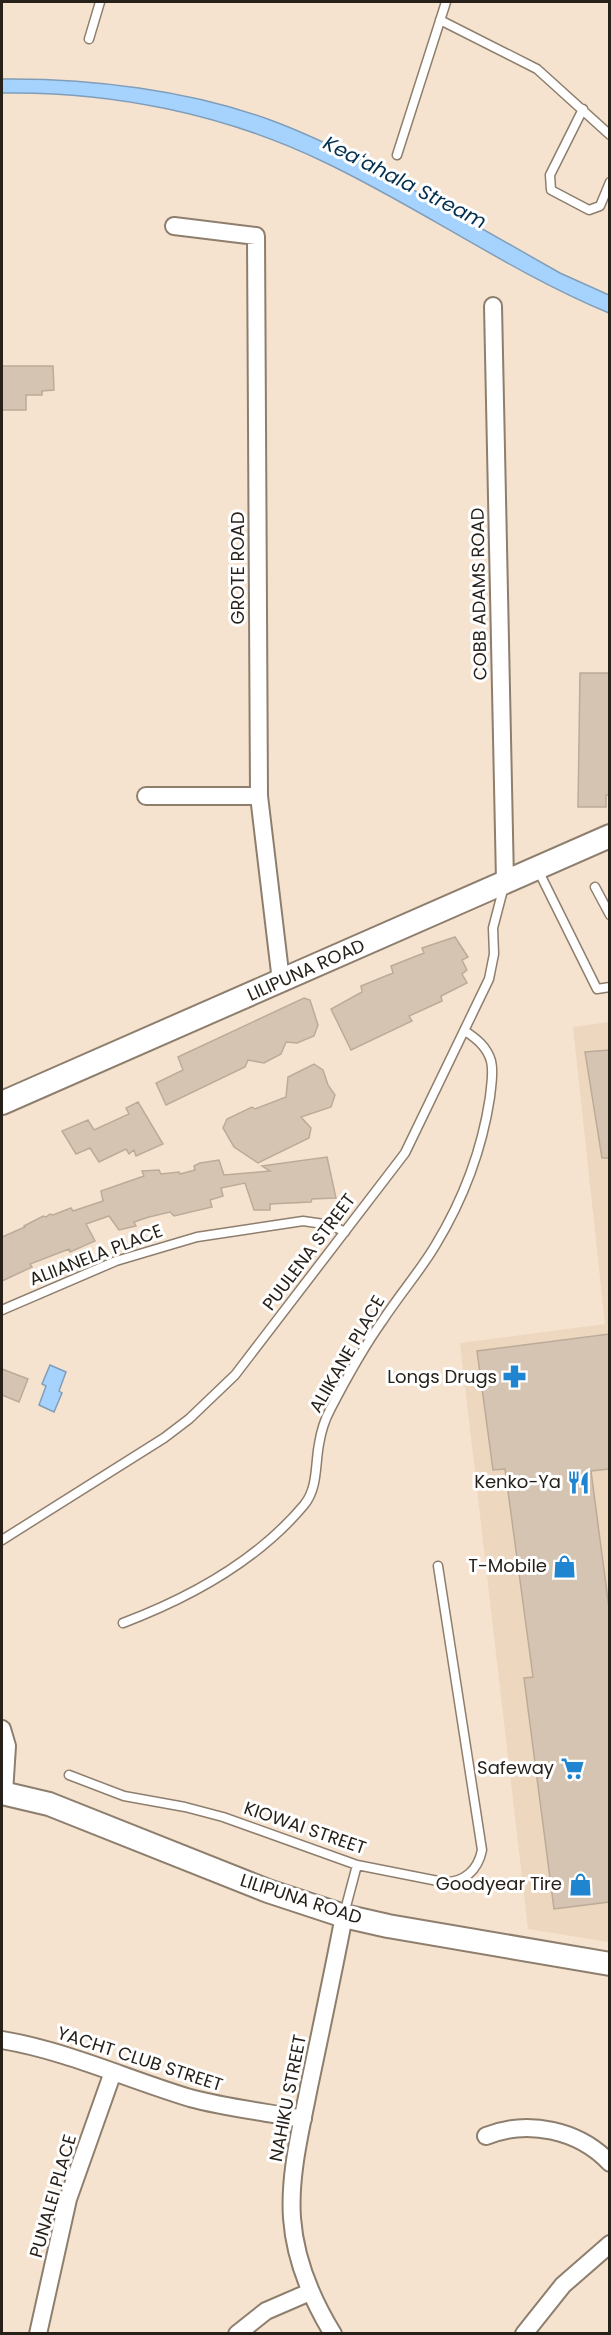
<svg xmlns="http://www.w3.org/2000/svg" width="611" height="2335" font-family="Poppins,sans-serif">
<rect width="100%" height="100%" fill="#f5e3d0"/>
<path fill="#eed7bf" d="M609 1022V1942L528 1929 460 1343 605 1324 573 1027Z"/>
<path fill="#a6d3fd" stroke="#809eb9" stroke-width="1.5" d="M2 79C89 78 190 90 273 121 303 132 332 146 361 160L560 273 609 295V313C510 272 421 208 324 162 225 114 111 91 2 93Z
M50 1365 66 1372 59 1391 62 1393 54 1412 39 1405 46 1386 42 1384Z"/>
<path fill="#d5c4b1" stroke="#bcab98" stroke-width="1.5" d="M2 366H53L54 390 42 391V395H26V410H2Z
M580 673H609V795H606V807H578Z
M455 937 468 957 462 960 467 970 462 974 467 983 441 996 442 1001 409 1016 412 1021 351 1050 331 1009 362 992 361 986 393 973 391 966 424 953 422 948Z
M304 998 310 1000 318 1025 314 1036 297 1043 286 1042 281 1054 264 1063 248 1060 245 1067 166 1105 156 1083 183 1070 178 1057Z
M609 1050V1158H602L585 1052Z
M314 1064 323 1070 328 1085 335 1095 331 1107 301 1117 311 1128 309 1138 258 1163 234 1147 223 1128 227 1119 252 1107 255 1109 286 1097 288 1077Z
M138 1102 163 1144 136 1156 134 1150 129 1154 126 1149 99 1162 90 1148 76 1154 62 1131 88 1120 94 1130 129 1114 126 1108Z
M327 1157 336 1198 312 1199 311 1202 270 1204V1210H254L245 1183 221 1188 223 1196 210 1200 212 1207 174 1216 170 1212 149 1217 134 1222 136 1226 119 1230 109 1216 86 1224 95 1241 70 1252 69 1249 30 1264 32 1267 2 1281V1237L25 1227 24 1226 43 1216 46 1217 50 1214 53 1215 71 1208 73 1211 103 1201 101 1191 144 1176 142 1171 159 1170 161 1174 179 1172 180 1174 195 1170 194 1166 200 1163 219 1160 224 1175 270 1171 262 1166Z
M609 1334V1469L591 1471 609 1608V1902L554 1909 524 1678 533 1677 505 1469 493 1470 477 1351Z
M2 1369 28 1379 19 1402 2 1395Z"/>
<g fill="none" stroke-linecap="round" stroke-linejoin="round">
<defs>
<path id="lane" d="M440 20 537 69 610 135
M89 39 100 2
M583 109 550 175 551 190 589 210 600 206 610 182
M397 155 446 2
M537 868 597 989 610 987
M595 887 610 915
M2 1310 116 1261 197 1237 303 1221 331 1225 345 1232
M2 1540 164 1438 189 1419 235 1375 405 1153 489 979 494 954 493 928 504 886
M123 1623C189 1598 258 1560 304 1505 318 1488 315 1465 319 1444 321 1432 324 1421 330 1410 346 1379 363 1348 383 1320 400 1294 420 1271 435 1246 463 1200 482 1150 490 1097 491 1085 494 1073 491 1061 487 1047 477 1039 465 1031
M69 1775 124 1796 185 1807 223 1817 357 1865 443 1882C464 1883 478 1870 482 1850L438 1566
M344 1914 357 1865"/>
<path id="street" d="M174 226 256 236 259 796 281 981
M493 306 505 881
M146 796H259
M2 1729 7 1746 4 1793
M2 2040C67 2051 127 2079 190 2098 227 2108 265 2112 303 2119
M486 2136C528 2119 579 2130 610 2163
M38 2334 68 2199 113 2072
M237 2334 266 2311 310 2292
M333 2334C311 2298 295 2260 292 2218 289 2174 301 2129 309 2087 321 2030 333 1973 344 1916
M524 2334 563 2285 610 2244"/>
<path id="secondary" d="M2 1103 610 836
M2 1793 49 1804 268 1891 344 1916 388 1926 610 1964"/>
</defs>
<use href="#lane" stroke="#8e7e6d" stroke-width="11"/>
<use href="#street" stroke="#8e7e6d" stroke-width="20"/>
<use href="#secondary" stroke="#8e7e6d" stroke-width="26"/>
<use href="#lane" stroke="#fff" stroke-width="8"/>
<use href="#street" stroke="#fff" stroke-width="16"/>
<use href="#secondary" stroke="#fff" stroke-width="22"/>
</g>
<defs>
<symbol id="pharmacy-bare" viewBox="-9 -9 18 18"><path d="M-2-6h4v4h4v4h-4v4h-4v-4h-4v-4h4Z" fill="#2085d0" stroke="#fff" stroke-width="2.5" paint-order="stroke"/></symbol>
<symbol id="restaurant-bare" viewBox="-9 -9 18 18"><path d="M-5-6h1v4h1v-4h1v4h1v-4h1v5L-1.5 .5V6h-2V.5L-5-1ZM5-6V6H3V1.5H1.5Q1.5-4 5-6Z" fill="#2085d0" stroke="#fff" stroke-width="2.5" paint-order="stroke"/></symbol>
<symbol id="shop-bare" viewBox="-9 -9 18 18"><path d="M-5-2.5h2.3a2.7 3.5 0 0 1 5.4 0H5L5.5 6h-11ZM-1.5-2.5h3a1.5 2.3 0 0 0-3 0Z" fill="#2085d0" stroke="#fff" stroke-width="2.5" paint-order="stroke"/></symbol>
<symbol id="supermarket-bare" viewBox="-9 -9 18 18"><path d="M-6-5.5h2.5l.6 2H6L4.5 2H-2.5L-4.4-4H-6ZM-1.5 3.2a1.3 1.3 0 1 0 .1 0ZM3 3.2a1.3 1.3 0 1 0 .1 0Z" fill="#2085d0" stroke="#fff" stroke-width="2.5" paint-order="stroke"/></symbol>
</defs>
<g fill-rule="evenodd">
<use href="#pharmacy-bare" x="498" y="1360" width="33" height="33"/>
<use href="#restaurant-bare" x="562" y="1466" width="33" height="33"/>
<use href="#shop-bare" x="548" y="1550" width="33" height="33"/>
<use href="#supermarket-bare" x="556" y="1752" width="33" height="33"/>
<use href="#shop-bare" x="564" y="1868" width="33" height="33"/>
</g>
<g text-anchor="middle" stroke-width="6" stroke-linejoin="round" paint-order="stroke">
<g font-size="18" fill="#28211a" stroke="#fff">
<text transform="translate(238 568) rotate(-90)" y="6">GROTE ROAD</text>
<text transform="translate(479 594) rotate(-91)" y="6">COBB ADAMS ROAD</text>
<text transform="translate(306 970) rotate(-24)" y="6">LILIPUNA ROAD</text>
<text transform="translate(309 1252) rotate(-53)" y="6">PUULENA STREET</text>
<text transform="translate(96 1255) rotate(-21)" y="6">ALIIANELA PLACE</text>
<text transform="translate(347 1354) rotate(-60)" y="6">ALIIKANE PLACE</text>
<text transform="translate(305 1828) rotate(19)" y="6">KIOWAI STREET</text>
<text transform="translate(301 1899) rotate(18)" y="6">LILIPUNA ROAD</text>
<text transform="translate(140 2059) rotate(18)" y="6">YACHT CLUB STREET</text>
<text transform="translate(288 2098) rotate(-79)" y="6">NAHIKU STREET</text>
<text transform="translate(53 2196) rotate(-74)" y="6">PUNALEI PLACE</text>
</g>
<g font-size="18" fill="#28211a" stroke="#fff" text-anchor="end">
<text x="497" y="1383">Longs Drugs</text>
<text x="561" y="1488">Kenko-Ya</text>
<text x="547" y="1572">T-Mobile</text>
<text x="554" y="1774">Safeway</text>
<text x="562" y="1890">Goodyear Tire</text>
</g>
<g font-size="20" font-style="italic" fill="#022e4f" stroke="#fff">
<text transform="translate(405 182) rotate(27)" y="7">Keaʻahala Stream</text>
</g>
</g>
<rect width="611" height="2335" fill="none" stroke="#28211a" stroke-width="6"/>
</svg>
